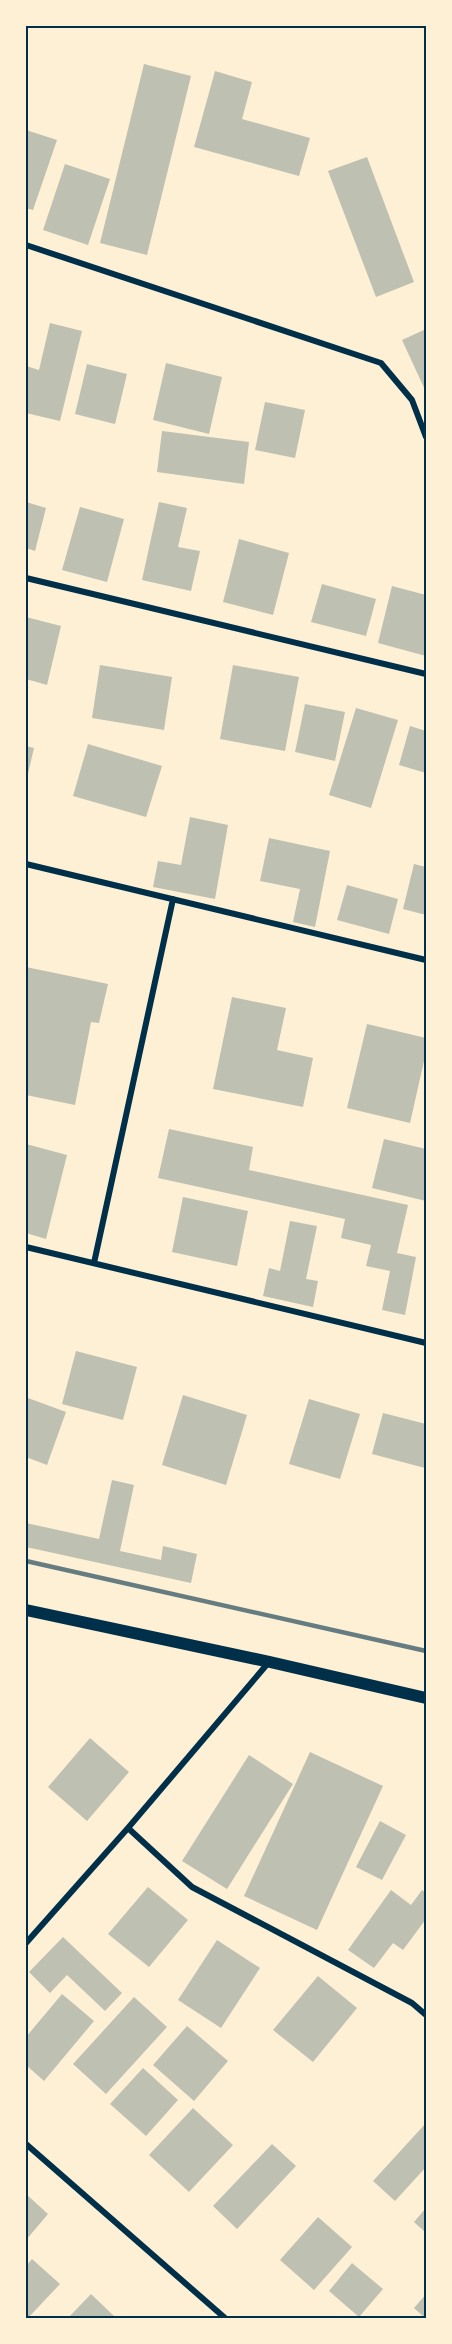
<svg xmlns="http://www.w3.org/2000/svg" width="452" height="2344" font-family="Arial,sans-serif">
<rect width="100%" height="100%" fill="#fdf0d5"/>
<path fill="#bec0b2" d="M144 64 191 76 147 255 100 243Z
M215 71 252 82 242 119 310 138 299 176 194 147Z
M26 130 57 140 33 210 26 208Z
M367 157 414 282 376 297 328 171Z
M65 164 110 179 88 245 43 230Z
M50 323 82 331 60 421 26 413V366L39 370Z
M426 329V392L402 340Z
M166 363 222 377 209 434 153 420Z
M87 364 127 374 115 424 75 414Z
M265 402 305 410 295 458 255 450Z
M162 431 249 442 244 484 157 472Z
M26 502 46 508 35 551 26 548Z
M159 502 187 508 178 547 200 551 191 591 142 580Z
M80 507 124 519 107 582 62 570Z
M239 539 289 553 273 615 223 602Z
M322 584 376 599 366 636 311 622Z
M392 586 426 595V656L378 643Z
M26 617 61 626 47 685 26 679Z
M100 665 172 677 164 730 92 718Z
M233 665 299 677 285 751 220 739Z
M305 704 345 712 335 761 295 752Z
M356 708 398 720 371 808 329 795Z
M410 726 426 731V773L399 765Z
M88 744 162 766 146 817 73 796Z
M26 746 34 748 26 782Z
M190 817 228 825 215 899 153 887 158 861 181 865Z
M269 838 330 851 315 927 293 922 300 889 260 881Z
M414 864 426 867V915L403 909Z
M347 885 398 899 389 934 337 920Z
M26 967 108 984 99 1023 91 1022 75 1105 26 1095Z
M232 997 286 1008 277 1050 313 1058 303 1107 213 1089Z
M367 1024 426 1038V1052L410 1123 347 1108Z
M169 1129 253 1147 249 1170 408 1205 397 1253 416 1257 405 1315 382 1310 390 1271 366 1266 371 1245 341 1238 345 1219 158 1178Z
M384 1139 426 1149V1201L372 1188Z
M26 1144 67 1155 46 1239 26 1233Z
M183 1197 248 1211 237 1266 172 1252Z
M290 1221 317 1226 306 1279 318 1281 313 1307 263 1296 269 1268 280 1271Z
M76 1351 137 1367 123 1420 62 1404Z
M183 1395 247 1415 226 1485 162 1465Z
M28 1398 66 1412 47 1465 26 1457V1403Z
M309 1399 360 1414 340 1479 289 1464Z
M383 1413 426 1424 425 1468 372 1454Z
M112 1480 134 1485 120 1551 161 1560 163 1546 197 1554 191 1583 26 1547V1523L99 1539Z
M90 1738 129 1772 87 1821 48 1787Z
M310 1752 383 1786 317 1930 244 1896Z
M249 1755 293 1784 227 1889 182 1861Z
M380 1821 406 1835 382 1880 356 1867Z
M148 1887 188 1920 149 1967 108 1934Z
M391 1890 411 1905 422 1890 426 1893V1919L403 1950 393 1943 374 1968 348 1950Z
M63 1937 122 1993 105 2011 67 1975 50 1993 29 1972Z
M217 1940 260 1968 221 2028 178 2000Z
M318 1976 357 2008 313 2062 273 2030Z
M62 1994 94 2021 44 2081 26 2065V2037Z
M134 1997 167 2027 106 2094 73 2064Z
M187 2026 228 2061 194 2101 153 2065Z
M143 2068 178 2100 146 2136 110 2104Z
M193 2108 233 2145 189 2192 149 2155Z
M426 2123V2167L395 2201 373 2181Z
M272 2144 296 2166 237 2229 213 2206Z
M26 2194 48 2214 26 2240Z
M426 2208V2233L414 2222Z
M318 2217 352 2247 314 2290 280 2260Z
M32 2259 60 2284 28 2318H26V2266Z
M352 2263 383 2289 359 2317 329 2291Z
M91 2294 116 2318H68Z
M426 2294V2318H425L414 2308Z"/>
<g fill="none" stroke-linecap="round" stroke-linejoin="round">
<path stroke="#003049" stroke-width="6" d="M26 245 381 363 412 400 426 437
M26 578 426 674
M26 864 426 960
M26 1247 426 1343
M94 1263 173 899
M128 1828 192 1887 412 2003 426 2015
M26 1943 128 1828 269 1662
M26 2144 225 2318"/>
<path stroke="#003049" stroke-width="12" d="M26 1610 270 1662 426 1698"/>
<path stroke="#657d81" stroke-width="4.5" d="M26 1561 426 1651"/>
</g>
<rect width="452" height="2344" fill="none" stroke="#fdf0d5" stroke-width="54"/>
<rect x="27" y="27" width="398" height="2290" fill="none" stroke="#003049" stroke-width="2"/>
</svg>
